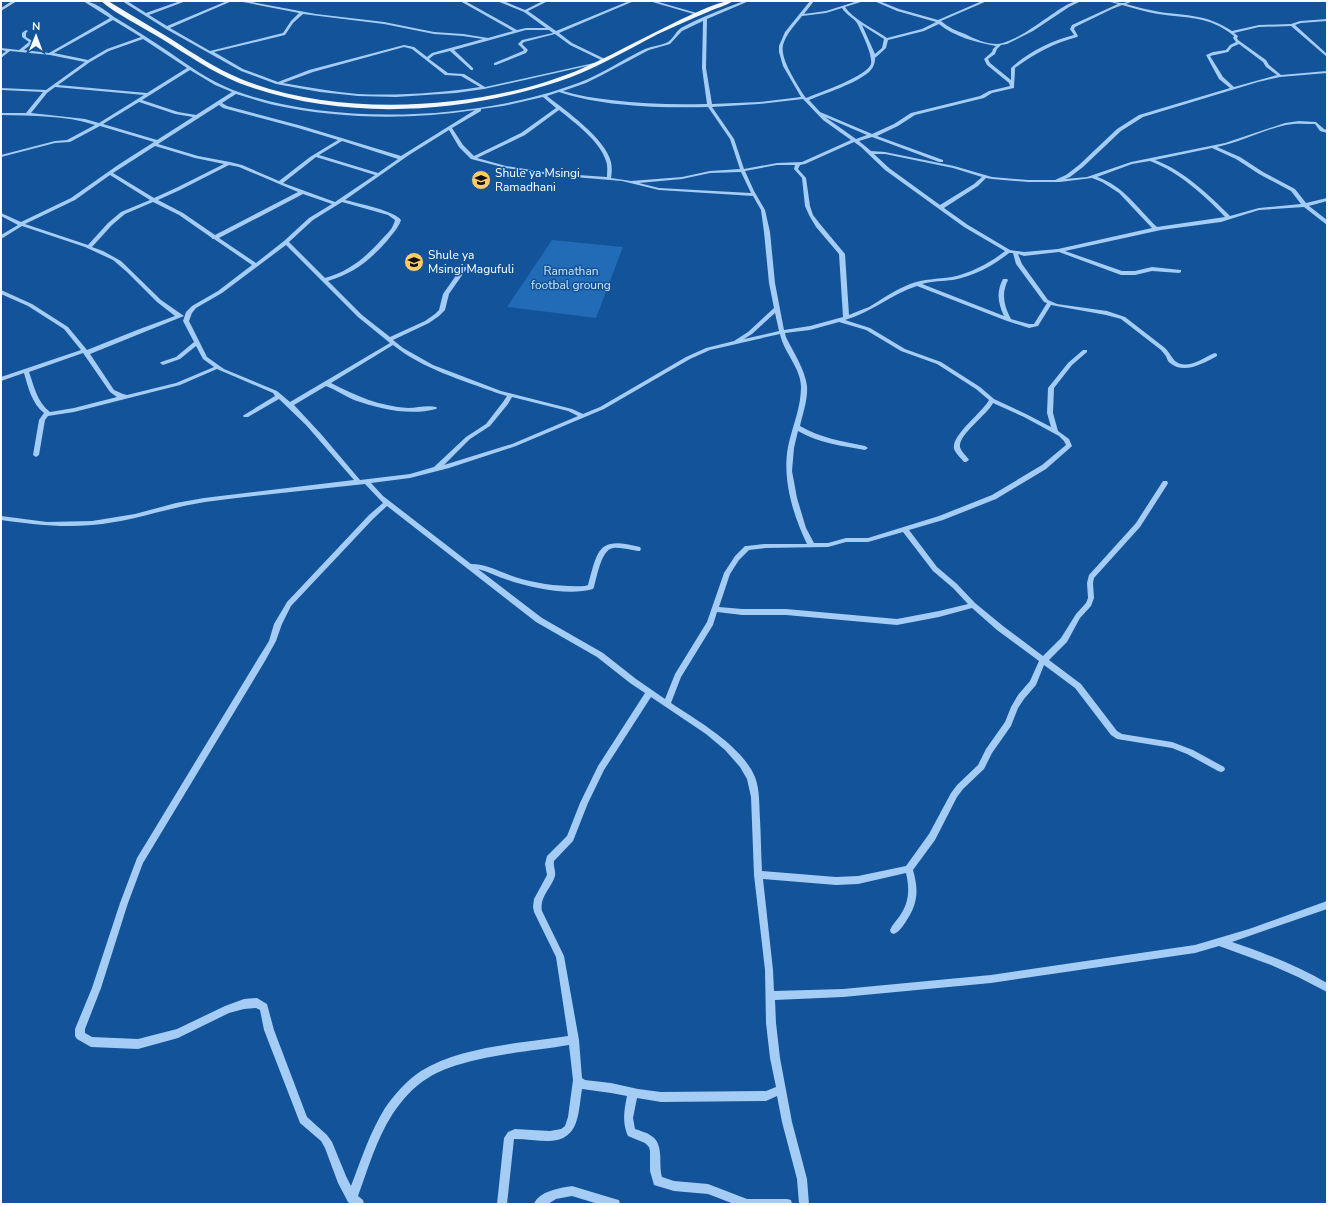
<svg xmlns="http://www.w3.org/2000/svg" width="1328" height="1205" font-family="'Nunito Sans',sans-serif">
<rect width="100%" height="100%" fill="#125399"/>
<path fill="#216bb7" d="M552 240 623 247 596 318 507 307Z"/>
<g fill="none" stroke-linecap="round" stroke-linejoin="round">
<path fill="#a5ccf4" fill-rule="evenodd" d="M12 1H17L1 11V8Z
M83 1C94 1 106 11 114 17 133 28 151 40 169 52 189 66 210 81 233 90 333 128 490 120 588 79 608 70 626 58 645 49 652 46 659 46 666 43 673 40 675 32 681 28 701 17 723 9 744 1H749L707 19 706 68 712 104 759 102 801 97 783 66 779 52V46L785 32 810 1H814L804 14 826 11 858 1H864L845 7C853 19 874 29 887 38L922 29 936 22 897 11 874 1H879L899 9 938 20 982 1H987L941 21C948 27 956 31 965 34 974 39 987 44 997 44 1013 43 1038 24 1051 15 1060 9 1070 1 1081 1L1069 7 1033 31 1007 44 1001 45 997 49 995 54 988 59 990 63 1011 80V68C1028 52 1051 41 1074 35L1070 29 1072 25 1118 4 1107 1C1112 1 1118 3 1122 3 1126 3 1129 1 1133 1L1126 4C1137 7 1148 10 1160 12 1188 16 1206 14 1232 31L1259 25 1291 24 1300 21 1327 19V21L1301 23 1295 25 1327 54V57L1291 26 1259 27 1234 33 1238 36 1237 38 1238 40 1266 60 1269 65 1281 75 1327 71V73L1280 77 1258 82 1143 117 1121 131 1083 167 1070 177 1065 179 1087 177 1131 162 1225 143 1285 123 1299 121 1316 122 1324 129 1327 130V133L1320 131 1315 124C1305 124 1296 123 1286 125 1263 130 1241 142 1217 147L1240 157 1263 172 1295 189 1306 203 1327 198V201L1309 206 1327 220V225L1304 207 1259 210 1221 222 1161 230 1065 251 1122 271H1135L1152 267 1181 270V272L1179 273 1152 271 1135 275H1121L1059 252 1024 256 1018 254 1022 264 1048 300 1057 304 1107 311 1125 317 1165 348C1169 352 1172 358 1175 361 1187 371 1204 357 1215 353L1217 354V356C1204 363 1184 375 1170 363 1167 361 1167 357 1165 355 1164 353 1162 352 1161 350L1121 319 1106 315 1051 305 1038 326 1029 328 1007 321 917 286C891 294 871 313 845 320L870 328 905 349 941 362 980 387 994 399 1028 415 1051 427 1047 413 1048 388 1068 363 1083 350H1087V352L1072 365 1054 388 1053 413 1058 431 1069 439 1072 446 1071 447 1046 469 996 499 943 520 909 530 937 567 957 584 975 603 1003 626 1043 656 1061 638 1076 614 1086 603 1088 598 1087 583 1089 575 1136 523 1163 481H1167L1168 483 1167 485 1140 527 1094 578 1093 583 1094 598 1091 606 1080 618 1067 642 1049 660 1081 684 1117 731 1122 734 1172 742 1193 750 1224 767 1225 769 1224 771 1221 772 1218 771 1187 754 1172 748 1117 739 1111 735 1075 688 1044 665 1036 685 1024 699 1018 708 1011 726 992 753 984 769 963 789 957 797 935 840 913 870C919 891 918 904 905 923 902 927 899 932 894 934L891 933 890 930C892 925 896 921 899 917 909 903 910 890 906 873L858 884 836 885 763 879 773 970 774 991 843 989 991 975 1195 945 1249 929 1327 901V909L1232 942C1265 953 1297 966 1327 983V992L1298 977 1271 965 1219 946 1195 953 991 983 843 997 775 1000 776 1023 780 1058 792 1122 807 1179 809 1204H799L797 1179 782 1122 777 1096 766 1101 661 1102 637 1098 633 1118 635 1129C640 1131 646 1132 650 1135 665 1143 658 1164 662 1177L674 1181 708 1184 747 1199H787L791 1200 792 1204H734L708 1194 674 1191 654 1185 650 1171V1151L649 1147 645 1143 628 1136C622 1123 624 1110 627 1096L611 1093 582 1089C578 1113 580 1140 549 1141 537 1141 526 1139 514 1139L507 1204H497L504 1138 508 1132 515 1129 550 1131 561 1129 565 1126 568 1117 573 1080 569 1045C528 1052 463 1056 428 1078 414 1086 401 1101 392 1115 376 1140 368 1169 358 1196L363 1200 364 1204H351L348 1202 338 1183 325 1148 321 1141 300 1123 264 1030 260 1010 256 1008 244 1009 229 1013 178 1038 138 1049 91 1047 77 1039 75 1036V1029L92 988 120 903 137 858 259 657 269 641 274 624 287 602 369 515 383 503 365 484C311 490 258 495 205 502 167 508 130 522 92 525 60 528 32 524 1 520V516L47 522 92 521 135 514 176 503 204 498 354 480 306 425 279 399 248 417H244L243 416 244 415 275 396 273 393 217 369 180 385 74 412 48 416 45 420 39 455 36 457 33 455 39 420 44 413C32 404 28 387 24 373L1 381V377L81 350 64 329 28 306 1 294V290L32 304 68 327 87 350 137 330 175 316 157 302 127 272 113 260 85 247 22 226 1 239V235L18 225 1 216V213L21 222 71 198 118 165 154 142 100 126 70 142 55 143 1 157V155L55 141 67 140 95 125C65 115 32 116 1 115V113H26L43 92 1 90V88L46 90 85 62 50 55 10 51 1 58V55L6 51 1 50V48L19 50 29 42 22 37V33L26 30 28 31 26 33V37L34 42 24 50 49 53 110 18ZM1122 5C1134 8 1146 12 1158 14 1189 19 1208 15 1234 36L1233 38 1236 42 1230 45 1226 50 1213 52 1206 55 1219 79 1230 88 1139 115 1117 129 1079 165 1066 175 1055 180H1028L992 177 954 166 885 152 871 151 859 141 872 137 939 162H943V160L877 136 898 126 915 115 984 98 992 93 1014 88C1014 82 1015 76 1015 68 1034 54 1054 43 1077 37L1078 36 1074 29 1075 27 1112 9ZM842 8C846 15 854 18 857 23 861 31 873 55 871 64 867 76 819 93 806 98L803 94C796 82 780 59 783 45 786 34 795 25 802 16L826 13ZM113 20 141 37 107 49 88 60 54 53ZM703 21 702 68 707 104C675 105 643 104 611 100 595 98 579 96 563 91L586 83 602 75 649 50 670 44 682 31ZM939 24C954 37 976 42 996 46L993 49 992 52 984 59 987 65 1009 83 1010 86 989 91 980 96 911 113 894 124 872 134 820 112 809 100C826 93 855 84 869 72 873 68 875 64 875 58L886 48 888 40 924 31ZM862 25 884 39 882 48 875 54ZM143 39 187 68 147 93 58 85 90 62 109 51ZM1239 44 1263 62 1266 67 1277 75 1234 87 1223 77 1210 56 1228 52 1232 47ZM190 70 215 85 232 92 196 115 178 112 142 100ZM55 87 144 95 99 123 85 119 31 113 47 93ZM559 92C604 107 661 108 708 107L730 139 740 169 710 171 682 177 631 181 611 178C612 173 612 167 611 162 605 138 566 111 547 96ZM236 94C249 98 262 102 274 105 340 119 409 120 475 110L401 156 302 126 227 106 222 103ZM543 97 556 108 521 133 474 156 463 145 452 128 481 111V109L503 106ZM803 99 823 120 851 140 802 162 777 163 744 169 734 139 712 107 759 104ZM139 102 175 114 193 117 157 140 103 124ZM219 105 223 108 298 128 338 140 310 157 279 181 242 165 230 162 198 156 158 144ZM559 110C575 123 600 141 606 161 608 166 607 172 607 177L550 173 506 166 477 158 525 135ZM825 117 867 135 856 139ZM449 130 459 147 471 159 506 168 550 175 622 181 659 190 753 196 761 210 764 232 769 283 774 308 748 332 734 341 706 348 686 357 600 407 583 414 572 409 501 391 433 365 403 348 393 340 429 323 439 316 445 310 449 294 467 268 466 267H462L443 294 439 310 435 314 425 321 390 337 362 315 328 281C354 273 369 261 387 241 392 234 398 229 401 220 395 211 357 203 345 200L409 155ZM342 141 398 159 378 173 319 155ZM854 142 861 147 885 170 964 227 1005 251C990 263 971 273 952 277 937 279 924 279 910 284 895 290 882 299 869 307 862 310 855 312 849 315L845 254 820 224 813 215 810 206 806 178 798 169 800 165 805 164ZM155 146 195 158 224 164 176 188 154 198 113 173ZM1212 148 1236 159 1259 174 1291 191 1301 204 1259 208 1230 216C1208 194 1184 171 1155 160ZM874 154H885L953 168 982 177 974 184 940 205 889 168ZM316 157 375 175 335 202 283 183ZM1150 161C1179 172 1204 195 1225 217L1157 227C1137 208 1124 186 1097 177L1132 164ZM229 165 239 167 298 192 215 235 183 213 158 200 180 190ZM777 165H795L794 169 802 178 805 206 809 215 816 227 839 254 843 317 810 326 784 330 775 283 770 232 765 210 754 191 745 171ZM741 172 751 193 659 188 639 183 682 179 710 173ZM110 175 150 200 121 212 108 223 88 245 25 224 75 200ZM986 178 992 179 1028 182H1060L1092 178 1102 182 1119 193 1152 228 1058 249 1024 252 1010 250 968 225 944 208 978 186ZM303 194 332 204 309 218 284 241 256 263 219 238ZM153 202 179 215 212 238V239H214L252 265 218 291 192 306 186 312 183 321 194 342 176 357 161 362 160 363 163 365 180 359 196 346 203 359 214 367 176 383 127 395 123 394 114 390 90 354 184 316 161 300 121 261 103 251 92 247 112 225 125 214ZM342 202 388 215 395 220C393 228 389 232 383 238 366 257 350 271 325 278L289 242 313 220ZM286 245 358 317 390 343 290 402 277 391 224 369 207 357 189 321 192 313 196 308 222 293ZM1009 253H1013L1016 264 1044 302 1047 303 1034 324H1029L1011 319C1004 306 1001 294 1008 280L1007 279H1003C996 292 998 303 1004 316L922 284C932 281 943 281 953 280 974 276 993 266 1009 253ZM775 313 779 331 744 339 752 334ZM839 322 866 330 901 351 937 364 976 389 989 400C982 413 951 435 954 449 956 454 961 458 964 462H966L969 460C967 456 961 452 960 447 958 435 987 415 993 403L1024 417 1059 436 1064 441 1066 445 1042 465 992 495 939 516 868 538H846L828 543H814L806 528 797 498 792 471 794 448 798 431C818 443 843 446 865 450L868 448 865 446C842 441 820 438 800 426 803 413 808 399 807 386 805 369 793 352 786 337L785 333 810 330ZM780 334C784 353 801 368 801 387 801 408 792 427 788 447 782 479 793 515 807 544H765L747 546H745L735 556 724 573 707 622 675 674 665 699 636 679 603 653 542 618 478 569C489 572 498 577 508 580 531 588 569 596 593 589L594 587C597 577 601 550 613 548 621 547 630 550 638 551H640L641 549 640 547C598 536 598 549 588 585L585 586C562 587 537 584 515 577 500 572 487 564 471 564L383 496 371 483 410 478 449 468 516 446 604 409 690 359 710 350ZM393 345C423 369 462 380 497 393L507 396 503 402 486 424 466 437 434 467 410 474 360 480 321 434 294 405 326 386C336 390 345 396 354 400 379 409 410 416 436 409L437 408 436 407C427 405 417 408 408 408 379 406 356 396 331 383ZM83 353 110 392 117 397 74 408 50 412C37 402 34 386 29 372ZM512 397 568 411 578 416 512 444 444 465 470 439 490 426 508 404ZM387 506 536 622 597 657 630 683 645 693 598 766 580 803 567 836 547 856 545 864 547 875 534 899 533 907 534 912 556 957 568 1036C523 1043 461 1046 421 1071 407 1080 394 1095 385 1108 370 1132 361 1160 351 1186L346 1176 332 1142 327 1135 307 1117 274 1030 267 1004 257 998 244 999 225 1006 177 1029 138 1039 92 1037 85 1033V1029L101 988 128 903 143 863 265 661 276 641 282 624 291 606 373 519ZM903 532 933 571 953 588 968 604 939 611 897 619 786 609H742L719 607 730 574 739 560 749 550 765 548 828 547 846 542H868ZM972 608 997 630 1039 661 1030 681 1018 695 1011 707 1005 722 986 749 978 765 957 785 951 793 929 834 906 866 858 876 836 877 762 871C761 854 761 837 760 819 759 806 760 790 755 777 742 746 698 721 671 703L681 677 713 625 717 612 742 615H786L897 625 939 617ZM651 697 706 734 725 750 740 767 747 779 751 797 754 875 765 970 766 1023 770 1058 776 1087 766 1091 661 1092 638 1089 611 1083 585 1080 582 1078 579 1040 564 956 542 911C539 897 551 889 555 876 556 871 553 866 554 861L573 841 588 803 604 770Z
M122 1H127L146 13 180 1H186L149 15 167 26 227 1H232L170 28 210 51 283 33 291 21 299 13 238 1H246L316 14 384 22 434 32 463 34 488 38 513 31 460 1H465L517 30 526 28H546L524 12 497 1H503L525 10 543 1H548L528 11 556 31 629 1H634L559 33 572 43 605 59V61H603L570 45 555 34 524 42 522 44 528 50 526 53 496 65H494V63L523 51 524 50 518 44 522 40 553 33 549 30H526L454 50 473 68V70H471L450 51 434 55 429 59 448 73 464 74 485 87 594 63 596 64 484 89 456 93 396 97 358 96 320 92 276 84 241 71 166 29ZM303 14 384 24 434 34 463 36 483 39 432 53 427 57 414 47 404 45 309 70 278 82 243 69 214 52 285 35 293 23ZM404 47 412 49 445 75 461 76 480 87C440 93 399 96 358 94 333 92 308 87 283 83L313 72Z
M649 1H655L700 14 697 15Z
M572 1186 615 1199 619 1200 620 1204H598L572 1196 556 1199 548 1204H534C539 1191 560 1188 572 1186Z"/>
<path fill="#f2f7ff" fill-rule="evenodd" d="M101 1H108C129 14 150 26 171 39 194 54 217 69 241 79 339 119 488 110 583 68 621 51 657 30 695 13 707 8 720 1 733 1 726 6 716 8 708 12 691 19 675 26 658 34 625 51 592 71 557 82 456 115 339 121 239 83 212 72 186 54 162 39 144 28 116 14 101 1Z"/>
</g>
<defs>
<symbol id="school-disc" viewBox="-11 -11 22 22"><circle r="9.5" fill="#ffcc68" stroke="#125399"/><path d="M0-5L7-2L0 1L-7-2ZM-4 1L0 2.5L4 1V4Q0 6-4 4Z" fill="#111"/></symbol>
</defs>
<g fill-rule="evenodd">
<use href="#school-disc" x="470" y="169" width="22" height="22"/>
<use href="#school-disc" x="403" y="251" width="22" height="22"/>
</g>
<g text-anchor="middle" stroke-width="3" stroke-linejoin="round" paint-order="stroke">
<g font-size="12" fill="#fff" stroke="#125399" text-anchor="start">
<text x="495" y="177">Shule ya Msingi<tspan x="495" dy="14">Ramadhani</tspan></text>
<text x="428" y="259">Shule ya<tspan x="428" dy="14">Msingi Magufuli</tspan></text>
</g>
<g font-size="12" fill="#cde5fd" stroke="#125399">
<text x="571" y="275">Ramathan<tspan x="571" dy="14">footbal groung</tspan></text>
</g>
</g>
<rect width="1328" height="1205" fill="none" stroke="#ffffff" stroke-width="4"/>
<g transform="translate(36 36) rotate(1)" stroke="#125399" stroke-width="3" paint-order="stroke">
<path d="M0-3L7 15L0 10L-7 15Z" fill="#ffffff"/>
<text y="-6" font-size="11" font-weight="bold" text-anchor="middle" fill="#ffffff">N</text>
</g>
</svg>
